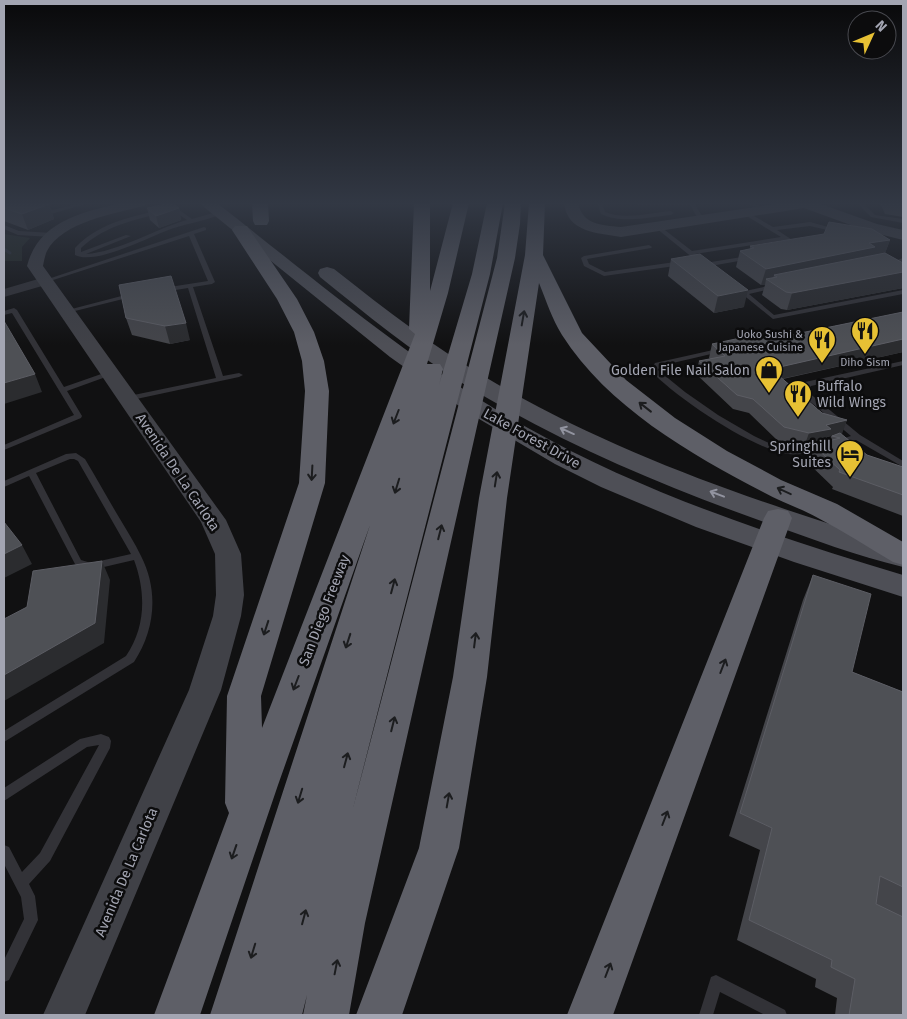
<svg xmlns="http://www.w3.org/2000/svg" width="907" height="1019" font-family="'Fira Sans',sans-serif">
<rect width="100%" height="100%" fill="#111112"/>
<path fill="#1f2621" d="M4 234 30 238 22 247V261H4Z"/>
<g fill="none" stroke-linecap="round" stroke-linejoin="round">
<path stroke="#2b313a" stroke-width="3" d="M4 249 10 253"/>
<path fill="#323237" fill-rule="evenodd" d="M40 203H46L52 210 81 203H89L51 214Z
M597 203H602L605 212C624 220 651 213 671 211L674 213 671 215C649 217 622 224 601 214Z
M635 203H694L705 221 700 222 690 205H638Z
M748 203H754L768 211 763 212Z
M857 203H863L875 215 903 219V223L871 217Z
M175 207 192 219 220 211 223 213C210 220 189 223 174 228 152 235 96 266 75 255V248C101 220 140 215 175 207ZM174 211 187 220C155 229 118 252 86 254L131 236 126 235 81 252V248C107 224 140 218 174 211Z
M747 212 773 227 810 222 839 230 836 232 810 226 777 230 800 245V247H796L785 240 695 254 705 262 702 264 688 254 656 228 661 227 692 251 781 237 745 215V213Z
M4 225 19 231 52 233 55 235 52 237 18 235 4 229Z
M204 227 206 228V230L194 234 215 282 212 284 193 287 223 376 239 373 243 375 239 377 127 401H124V397L216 378 188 288 163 292 160 290 163 288 208 281 189 236 47 282 42 281Z
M649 245 652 247 651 248 587 259 589 264 605 272 682 261 685 263 682 265 604 276 584 266 581 258 584 256Z
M748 256 751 258 750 259 705 267 702 265 705 263Z
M903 258V262L889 266 886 264Z
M773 285 775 286V288L749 294 774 315 903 290V294L773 319 736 289 739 287 745 291Z
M133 293 135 294V296L67 313 64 311Z
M14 308 17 310 64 387 107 372H113L114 374 67 391 82 416 81 418 4 450V445L74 415 12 313 4 315V311Z
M722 348 724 349V351L660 366 658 370 685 392 718 415 754 436 771 444 786 449H794L823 444 827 446 826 448C814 451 801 456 788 454 752 449 675 397 650 370L655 363Z
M903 361V365L811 386 808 392 860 435 903 461V467L856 440 838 445H835L834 443 835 441 851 436 801 394 800 392 805 382Z
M76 453 85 459C97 479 108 499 120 519 127 531 135 543 141 556 159 591 155 630 134 662L4 742V731L126 656C146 627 146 592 134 560L91 570 75 564 29 476 4 487V481L66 454ZM70 459H74L78 461 131 554 91 563 81 560 36 473Z
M101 734 109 737 111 741 110 748 50 861 29 884 35 896 38 920 9 980 4 982V960L24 919 21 897 4 864V845L9 847 22 872 40 853 99 745 87 747 4 801V788L80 739Z
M716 975 785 1010 787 1015H765L720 992 713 1015H699L711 977Z"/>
<path fill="#323237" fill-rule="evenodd" d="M45 277 49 278 51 281 49 284 4 297V289Z"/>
<path fill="#404147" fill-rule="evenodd" d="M121 203H146L144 206C116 213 62 222 47 251 45 255 44 261 43 266L226 520 241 554 244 595 241 616 221 690 85 1015H43L189 690 213 616 216 595 215 554 201 522 27 266C38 222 82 212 121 203Z
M564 203H578C583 225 601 225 621 227L782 203H818L877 224 903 230V240L867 231 804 208 621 237C597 233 567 232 564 203Z"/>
<path fill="#4e4f56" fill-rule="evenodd" d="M199 203H217C317 281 416 366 528 428 645 494 774 536 903 575V597L794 562 696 527 601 487 555 464 469 413 390 357Z
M327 267 334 269C386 310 439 351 497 384 624 458 764 504 903 547V567C857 556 812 539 767 523 662 486 558 442 462 383 412 352 366 314 320 277L318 273 320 269Z"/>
<path fill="#5e5f67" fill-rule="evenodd" d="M252 203H268L269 221 267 225H255L253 221Z
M414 203H430V291L453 203H469L448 293 427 364H440L443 369 439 385 472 274 487 203H503L490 274 352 812 497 258 505 203H521L520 224 515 258 365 923 349 1015H303L307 995 302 1015H210L370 525 278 785 200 1015H154L229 813 225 803 227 696 299 483 305 391 302 361 294 332 277 299 232 230 235 226H247L297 299 314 332 324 361 329 391 325 483 261 696 262 728 415 334 409 329Z
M529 203H545L543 255 582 333 626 380 675 418 727 451 781 480 837 504 903 542V565L893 562C868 547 843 531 818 518 800 508 781 502 763 492 690 454 607 406 562 335 552 319 546 300 539 283L507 498 487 677 459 848 402 1015H356L419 848 453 677 479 498 525 255Z
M778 509 788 511 792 518 613 1015H567L764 518 768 511Z"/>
</g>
<path fill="#44454a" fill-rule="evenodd" d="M4 203 49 204 54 219 28 230 4 221Z
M880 203H903V217L885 214Z
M147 208H179L181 220 159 228 150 220Z
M890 240 885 253 903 263V288L787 310 781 309 762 295 765 285H761L736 267 740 251 750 249V246Z
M671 259 744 307 714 313 668 276Z
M119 285 190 340 170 344 132 335 126 318Z
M903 312V352L783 379 822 413 847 420 841 434 867 455 903 467V516L832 489 833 487 807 462 813 445 804 447 779 442 749 413 733 409 696 374 699 361 710 359 709 358 712 344 786 336ZM831 436 830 440 826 441 827 437Z
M813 575 852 672 903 692V1015H835L837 998 815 987 816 979 737 940 760 850 729 836 803 600Z"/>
<path fill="#2b2c2f" d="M49 204 54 219 28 230 22 214Z
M179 208 181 220 159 228 156 216Z
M890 240 884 256 777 277 774 275 772 283 766 279 765 285H761L766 269 869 243Z
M903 272V288L787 310 792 293Z
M748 290 744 307 714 313 718 296Z
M186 323 190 340 170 344 165 326Z
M903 339V352L767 382 771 369Z
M35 374 42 392 4 404V383Z
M847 420 842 434 833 436H831L827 437 825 443 804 447 809 433 826 425Z
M22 545 32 564 4 578V554Z
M102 561 110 580 104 643 4 701V675Z"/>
<path fill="#4e5055" stroke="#5c5d64" d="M4 203H46L49 204 22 214 4 208Z
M170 203H172L179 208 156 216 147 208Z
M829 222 872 229 890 240 869 243 875 247 766 269 740 251 754 248 750 246 824 234Z
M885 253 903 263V272L792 293 786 292 766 279 777 277 774 275Z
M700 254 748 290 718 296 671 259Z
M171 276 186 323 165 326 126 318 119 285Z
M903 312V339L771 369 822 413 847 420 826 425 831 429 809 433 784 427 753 399 737 395 699 361 725 356 712 344 769 332 786 336Z
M4 321 35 374 4 383Z
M840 433 867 455 903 467V495L839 472 840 470 813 445 840 438 832 436Z
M4 522 22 545 4 554Z
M102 561 95 623 4 675V619L27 607 33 571Z
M813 575 871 594 852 672 903 692V887L880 876 876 904 903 917V1015H849L855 979 831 967 832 960 749 920 772 828 740 813Z"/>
<defs><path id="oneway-shaft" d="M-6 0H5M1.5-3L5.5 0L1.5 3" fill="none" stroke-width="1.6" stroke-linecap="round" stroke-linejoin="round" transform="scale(1.25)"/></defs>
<g stroke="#1c1d1f">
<use href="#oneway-shaft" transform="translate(523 318) rotate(-80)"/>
<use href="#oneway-shaft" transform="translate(645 407) rotate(-142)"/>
<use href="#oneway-shaft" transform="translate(396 417) rotate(111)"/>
<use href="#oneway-shaft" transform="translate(312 473) rotate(93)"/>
<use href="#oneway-shaft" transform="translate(496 479) rotate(-81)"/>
<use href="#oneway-shaft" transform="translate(397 486) rotate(107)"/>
<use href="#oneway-shaft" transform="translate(784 491) rotate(-155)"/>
<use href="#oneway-shaft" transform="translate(440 532) rotate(-76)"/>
<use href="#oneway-shaft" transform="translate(393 586) rotate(-75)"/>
<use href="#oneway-shaft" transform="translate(266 628) rotate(108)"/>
<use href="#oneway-shaft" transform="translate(475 640) rotate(-83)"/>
<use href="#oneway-shaft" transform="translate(348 641) rotate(108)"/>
<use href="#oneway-shaft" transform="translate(723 666) rotate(-69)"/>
<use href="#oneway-shaft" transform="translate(296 683) rotate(111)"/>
<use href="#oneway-shaft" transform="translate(393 724) rotate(-76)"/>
<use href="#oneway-shaft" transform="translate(346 760) rotate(-75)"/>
<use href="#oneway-shaft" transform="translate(300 796) rotate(107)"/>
<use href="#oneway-shaft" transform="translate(448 800) rotate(-80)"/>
<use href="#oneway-shaft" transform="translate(665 818) rotate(-69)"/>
<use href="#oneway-shaft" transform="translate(234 852) rotate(109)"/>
<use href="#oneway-shaft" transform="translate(304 917) rotate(-75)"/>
<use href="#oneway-shaft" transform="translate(253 951) rotate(107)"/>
<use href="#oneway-shaft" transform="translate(336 967) rotate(-79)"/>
<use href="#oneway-shaft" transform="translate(608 970) rotate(-69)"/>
</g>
<g stroke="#9294a0">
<use href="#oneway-shaft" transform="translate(567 431) rotate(-156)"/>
<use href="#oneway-shaft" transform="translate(717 494) rotate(-159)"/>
</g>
<linearGradient id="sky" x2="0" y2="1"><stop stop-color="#09090a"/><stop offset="0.59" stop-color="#323844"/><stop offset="1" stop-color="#323844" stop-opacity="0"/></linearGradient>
<rect width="907" height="345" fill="url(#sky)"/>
<defs>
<symbol id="restaurant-pin" viewBox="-11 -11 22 30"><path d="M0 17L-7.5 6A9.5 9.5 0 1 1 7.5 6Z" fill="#e7c134" stroke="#0c0c0d"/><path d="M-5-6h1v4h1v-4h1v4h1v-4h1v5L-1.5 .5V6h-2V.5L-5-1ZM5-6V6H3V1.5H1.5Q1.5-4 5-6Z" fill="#111"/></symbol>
<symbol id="shop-pin" viewBox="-11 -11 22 30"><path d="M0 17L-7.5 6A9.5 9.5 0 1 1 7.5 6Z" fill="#e7c134" stroke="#0c0c0d"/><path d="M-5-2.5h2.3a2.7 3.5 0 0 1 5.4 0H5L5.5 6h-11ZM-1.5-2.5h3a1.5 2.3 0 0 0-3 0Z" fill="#111"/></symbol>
<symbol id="hotel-pin" viewBox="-11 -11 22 30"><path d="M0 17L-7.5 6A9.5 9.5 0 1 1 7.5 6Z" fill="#e7c134" stroke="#0c0c0d"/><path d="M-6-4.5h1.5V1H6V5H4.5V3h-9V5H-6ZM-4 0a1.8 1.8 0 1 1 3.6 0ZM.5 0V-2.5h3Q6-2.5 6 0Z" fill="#111"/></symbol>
</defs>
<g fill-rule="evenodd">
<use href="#restaurant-pin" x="849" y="315" width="32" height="43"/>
<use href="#restaurant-pin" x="806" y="324" width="32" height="43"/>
<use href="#shop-pin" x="753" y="354" width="32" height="43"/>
<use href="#restaurant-pin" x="782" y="378" width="32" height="43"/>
<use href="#hotel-pin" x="834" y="438" width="32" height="43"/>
</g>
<g text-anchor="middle" stroke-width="5" stroke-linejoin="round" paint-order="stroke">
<g font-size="11" fill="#a3a5b2" stroke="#0c0c0d" text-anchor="end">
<text x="803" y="338">Uoko Sushi &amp;<tspan x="803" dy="13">Japanese Cuisine</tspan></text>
<text x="865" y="366" text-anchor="middle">Diho Sism</text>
</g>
<g font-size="14" fill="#a3a5b2" stroke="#0c0c0d" text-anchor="end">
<text x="750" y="375">Golden File Nail Salon</text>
<text x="817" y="391" text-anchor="start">Buffalo<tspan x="817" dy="16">Wild Wings</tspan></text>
<text x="831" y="451">Springhill<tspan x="831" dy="16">Suites</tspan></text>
</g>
<g font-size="14" fill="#a3a5b2" stroke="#0c0c0d">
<text transform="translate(532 438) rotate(29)" y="5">Lake Forest Drive</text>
<text transform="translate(178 472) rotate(56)" y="5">Avenida De La Carlota</text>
<text transform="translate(324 610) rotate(-69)" y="5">San Diego Freeway</text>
<text transform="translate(126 872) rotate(-67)" y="5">Avenida De La Carlota</text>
</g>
</g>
<rect width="907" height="1019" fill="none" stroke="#a3a5b2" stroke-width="10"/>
<g transform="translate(872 35) rotate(46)"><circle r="24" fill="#0c0c0d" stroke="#48494f"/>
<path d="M0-4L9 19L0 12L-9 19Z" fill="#e7c134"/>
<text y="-8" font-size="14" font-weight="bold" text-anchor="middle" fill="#a3a5b2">N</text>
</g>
</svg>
